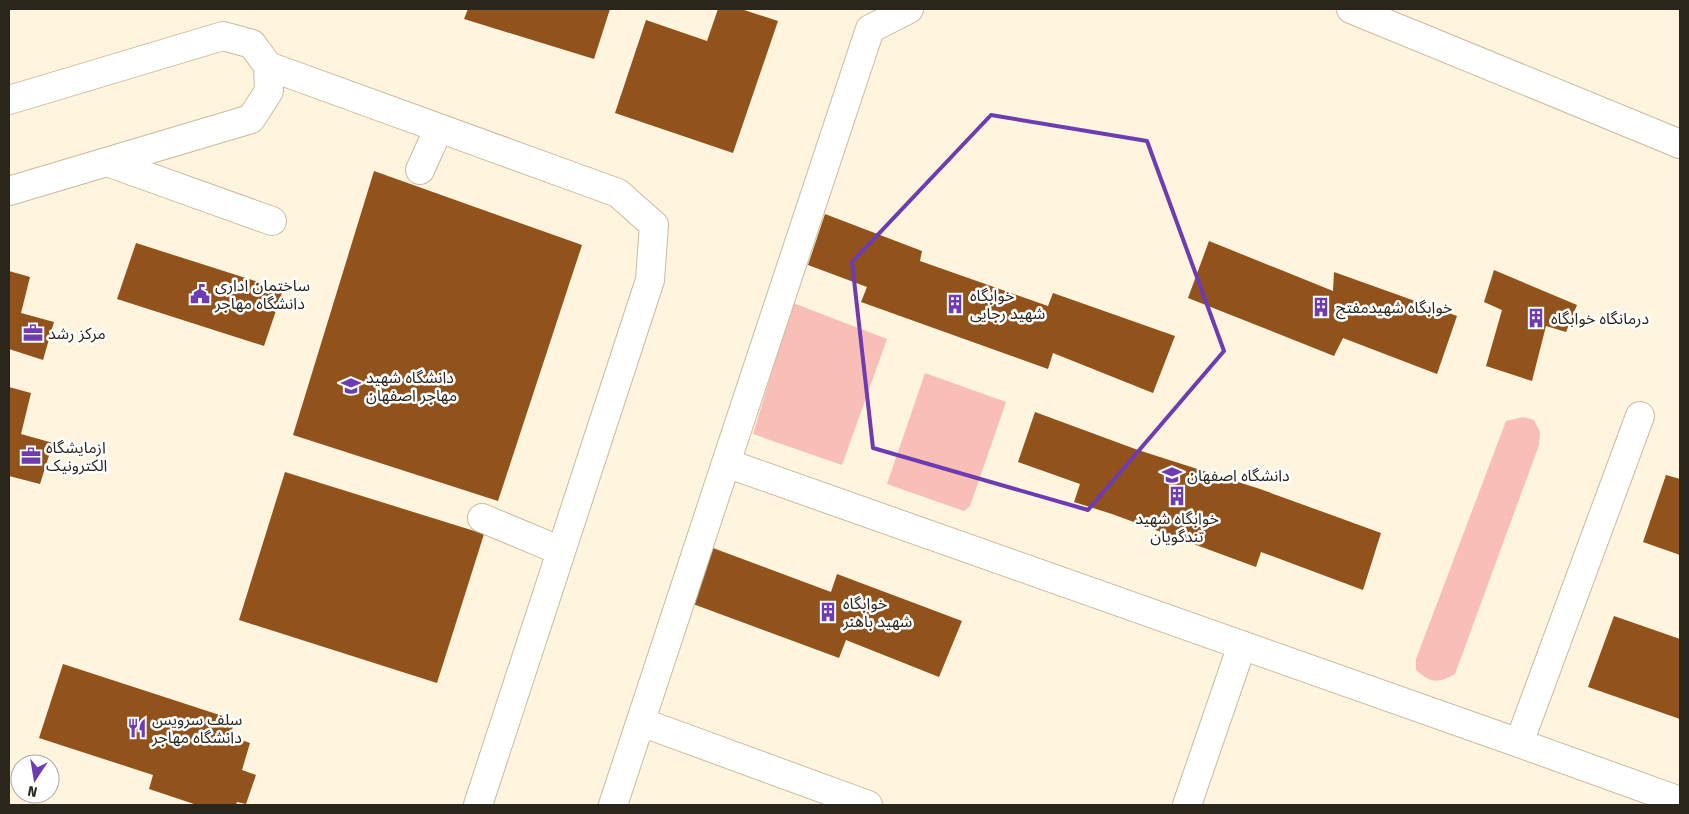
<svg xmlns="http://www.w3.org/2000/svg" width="1689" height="814" font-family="'Fira Sans','Noto Sans Arabic',sans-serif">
<rect width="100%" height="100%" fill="#fff4dd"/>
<path fill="#f9bfb7" d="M793 303 887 339 842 465 753 434Z
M925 373 1006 402 970 506 964 511 887 484Z
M1523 417 1534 420 1540 432 1539 445 1455 674C1437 684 1431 683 1416 670V659L1506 421Z"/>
<path fill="#91521b" d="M468 9H610L594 59 464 19Z
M718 9H741L778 21 733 153 615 113 646 20 707 41Z
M374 171 582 245 498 501 293 435Z
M825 214 922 251 920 261 1048 306 1053 293 1175 336 1153 393 1053 353 1048 369 861 302 867 287 808 265Z
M1209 241 1333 291 1334 272 1457 316 1437 374 1343 338 1334 356 1188 298Z
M136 243 283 290 264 346 117 299Z
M1494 270 1577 305 1566 332 1546 326 1532 381 1486 366 1502 310 1484 302Z
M9 271 30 277 21 313 54 322 43 360 9 349Z
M9 387 31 393 21 434 53 443 40 484 9 476Z
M1035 412 1138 450 1260 489 1381 533 1363 590 1261 552 1256 567 1112 514 1074 502 1080 484 1018 462Z
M285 472 484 534 437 683 239 620Z
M1666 475 1680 479V555L1643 542Z
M713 548 831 592 837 574 962 621 939 677 846 640 839 658 693 604Z
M1614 616 1680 639V719L1588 687Z
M63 664 235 720 230 736 250 743 242 770 256 775 246 804 237 802 236 805H197L149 789 153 775 39 738Z"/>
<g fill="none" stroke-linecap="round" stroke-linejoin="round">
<defs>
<path id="minor" d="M909 9 870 29 726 463 1519 743
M1351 9 1680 144
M268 66 618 193 654 225 650 280 478 805
M9 100 223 36 252 44 268 66 269 91 251 119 9 191
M107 162 272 221
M420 170 439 128
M1640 416 1519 743 1680 801
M482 518 561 551
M641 722 868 805
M613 805 726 463
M1187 805 1242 645"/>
</defs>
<use href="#minor" stroke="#c8bb9f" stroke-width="30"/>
<use href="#minor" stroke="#fff" stroke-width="28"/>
</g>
<path fill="none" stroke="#6d3cb3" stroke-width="4" stroke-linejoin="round" d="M991 115 1147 141 1224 351 1088 510 873 448 852 262Z"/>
<defs>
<symbol id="civic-bare" viewBox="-9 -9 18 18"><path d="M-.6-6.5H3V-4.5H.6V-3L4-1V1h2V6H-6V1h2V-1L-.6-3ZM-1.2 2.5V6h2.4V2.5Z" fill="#6d3cb3" stroke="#fff" stroke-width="2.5" paint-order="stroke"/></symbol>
<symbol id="building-bare" viewBox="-9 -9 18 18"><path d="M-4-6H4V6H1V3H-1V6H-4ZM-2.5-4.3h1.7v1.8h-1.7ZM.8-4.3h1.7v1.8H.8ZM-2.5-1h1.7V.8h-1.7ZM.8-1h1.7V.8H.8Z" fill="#6d3cb3" stroke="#fff" stroke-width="2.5" paint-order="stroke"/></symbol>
<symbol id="office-bare" viewBox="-9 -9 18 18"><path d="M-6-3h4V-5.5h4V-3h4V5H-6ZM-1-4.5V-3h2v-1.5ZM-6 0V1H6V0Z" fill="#6d3cb3" stroke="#fff" stroke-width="2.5" paint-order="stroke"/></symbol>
<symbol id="university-bare" viewBox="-9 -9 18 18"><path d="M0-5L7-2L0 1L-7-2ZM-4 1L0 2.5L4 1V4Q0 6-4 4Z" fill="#6d3cb3" stroke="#fff" stroke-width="2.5" paint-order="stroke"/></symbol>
<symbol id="restaurant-bare" viewBox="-9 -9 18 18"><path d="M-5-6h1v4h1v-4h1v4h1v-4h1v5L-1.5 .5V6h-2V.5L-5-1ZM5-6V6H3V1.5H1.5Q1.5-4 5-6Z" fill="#6d3cb3" stroke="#fff" stroke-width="2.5" paint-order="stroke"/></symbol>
</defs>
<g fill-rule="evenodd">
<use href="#civic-bare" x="186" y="280" width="28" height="28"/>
<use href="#building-bare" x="941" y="290" width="28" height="28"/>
<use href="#building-bare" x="1307" y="293" width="28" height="28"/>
<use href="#building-bare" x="1522" y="304" width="28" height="28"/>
<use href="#office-bare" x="19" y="319" width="28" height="28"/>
<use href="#university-bare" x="337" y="372" width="28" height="28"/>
<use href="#office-bare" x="17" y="442" width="28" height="28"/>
<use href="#university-bare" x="1158" y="461" width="28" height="28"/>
<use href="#building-bare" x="1163" y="482" width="28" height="28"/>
<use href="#building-bare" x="814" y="598" width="28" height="28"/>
<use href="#restaurant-bare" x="123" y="714" width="28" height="28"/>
</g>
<g text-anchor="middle" stroke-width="5" stroke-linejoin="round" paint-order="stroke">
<g font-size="16" fill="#2b261b" stroke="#fff" text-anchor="start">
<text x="215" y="291">ساختمان اداری<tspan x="215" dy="18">دانشگاه مهاجر</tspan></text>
<text x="970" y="301">خوابگاه<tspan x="970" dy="18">شهید رجایی</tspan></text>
<text x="1336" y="313">خوابگاه شهیدمفتح</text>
<text x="1551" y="324">درمانگاه خوابگاه</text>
<text x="48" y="339">مرکز رشد</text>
<text x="366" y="383">دانشگاه شهید<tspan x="366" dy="18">مهاجر اصفهان</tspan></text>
<text x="46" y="453">ازمایشگاه<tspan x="46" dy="18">الکترونیک</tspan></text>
<text x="1187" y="481">دانشگاه اصفهان</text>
<text x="1177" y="524" text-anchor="middle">خوابگاه شهید<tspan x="1177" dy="18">تندگویان</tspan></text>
<text x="843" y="609">خوابگاه<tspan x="843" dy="18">شهید باهنر</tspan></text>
<text x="152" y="725">سلف سرویس<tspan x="152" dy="18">دانشگاه مهاجر</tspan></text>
</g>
</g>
<rect width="1689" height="814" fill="none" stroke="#2b261b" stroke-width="20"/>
<g transform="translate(35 779) rotate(192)"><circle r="24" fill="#ffffff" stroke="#aaa8a4"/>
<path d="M0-4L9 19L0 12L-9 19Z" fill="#6d3cb3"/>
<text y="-8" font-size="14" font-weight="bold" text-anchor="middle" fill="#2b261b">N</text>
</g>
</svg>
